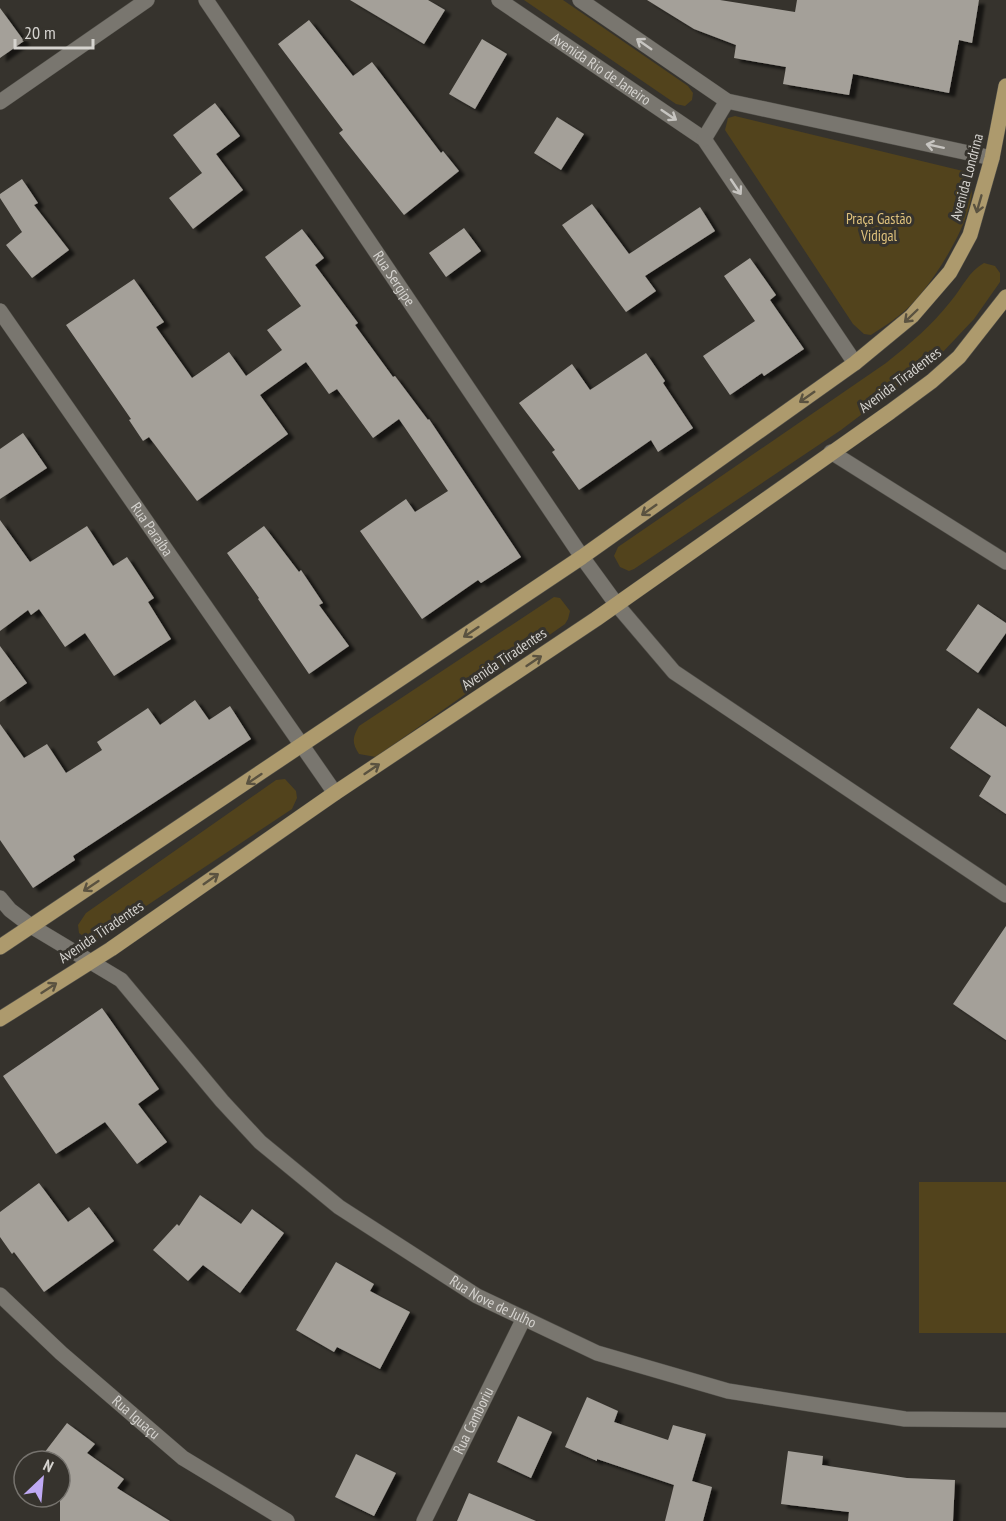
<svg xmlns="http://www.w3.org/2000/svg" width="1006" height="1521" font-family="'PT Sans Narrow',sans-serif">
<defs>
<filter id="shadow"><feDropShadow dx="6" dy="4" stdDeviation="1.5" flood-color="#0009"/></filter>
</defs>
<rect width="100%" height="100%" fill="#36332d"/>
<path fill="#52431c" d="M524 0H563L688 86 693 93 692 100 685 106 676 104Z
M735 116 967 172C989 199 933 283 912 304 900 316 885 326 871 335L864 334 853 324 725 130 728 118Z
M984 263 995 266 1000 273V282L974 319 940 355 841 430 634 569 629 571 620 567 614 556 618 547 886 363C910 344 932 325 951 301 962 288 969 271 984 263Z
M554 597 560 598 570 611 568 619 565 624 376 757 359 754C352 743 352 738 359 726Z
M285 779 296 791 297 798 292 809 95 940 87 939 79 933 78 925 86 913 276 780Z
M919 1182H1006V1333H919Z"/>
<path fill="#a4a099" filter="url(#shadow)" d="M350 0H428L445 10 424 44Z
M647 0H720L795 12 797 0H979L972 43 959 40 949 93 853 74 849 95 783 84 786 67 734 58 736 45 694 29Z
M0 8 24 41 0 58Z
M309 20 353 76 372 62 441 153 443 151 459 171 404 215 339 133 343 130 278 44Z
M482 39 507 54 475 109 449 94Z
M215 103 240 136 216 154 243 190 193 229 169 198 202 173 173 135Z
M557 117 584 134 561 170 534 153Z
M22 179 38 203 34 205 69 250 32 278 6 245 22 232 0 198V194Z
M592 204 629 254 700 207 715 231 645 276 656 291 626 312 562 225Z
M464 228 481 251 446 277 429 253Z
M302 229 324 258 315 265 358 323 355 325 393 377 395 376 428 420 429 419 521 557 481 583 478 580 422 619 360 531 406 499 415 512 448 491 399 419 373 438 337 389 329 394 306 362 260 395 288 434 197 501 149 437 143 441 129 420 131 419 66 325 134 279 164 322 156 327 192 378 229 352 246 376 282 350 267 330 301 306 265 257Z
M750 258 776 295 770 300 804 349 764 376 762 373 730 395 703 356 755 321 724 276Z
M646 353 665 381 663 383 693 428 658 452 651 440 579 490 552 452 555 450 519 403 572 364 590 390Z
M23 433 47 468 0 499V449Z
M0 520 30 562 87 526 113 566 127 557 154 598 148 602 171 639 114 676 85 633 65 647 39 609 31 615 28 610 0 631Z
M264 526 299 572 301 570 323 603 319 605 349 646 309 674 258 599 259 598 227 553Z
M978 604 1006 623V633L978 673 946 650Z
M0 646 27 683 0 702Z
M195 700 209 720 230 706 251 739 73 856 75 860 33 888 0 840V724L24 758 47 744 66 773 102 750 97 742 148 708 160 725Z
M978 708 1006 727V814L979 796 991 776 950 748Z
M1006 926V1040L953 1004Z
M102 1008 159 1089 138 1104 167 1142 137 1164 105 1122 56 1154 3 1076Z
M39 1183 68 1222 89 1207 114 1241 44 1292 14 1252 12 1254 0 1237V1212Z
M200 1195 241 1224 252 1209 284 1233 240 1293 203 1265 188 1281 153 1250 177 1224 179 1226Z
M336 1262 374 1284 370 1291 410 1312 380 1369 337 1347 334 1352 296 1330Z
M587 1397 618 1411 614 1422 668 1440 673 1425 706 1434 692 1481 712 1487 703 1521H665L674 1485 597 1459V1461L565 1447Z
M518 1416 552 1432 531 1478 497 1462Z
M67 1423 95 1444 87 1453 124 1479 117 1488 170 1521H60V1461H38Z
M788 1451 823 1456 822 1465 907 1478 955 1480 953 1521H848L849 1512 781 1504Z
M356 1454 396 1473 374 1516 335 1497Z
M469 1493 536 1521H457Z"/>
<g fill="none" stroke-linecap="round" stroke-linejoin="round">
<defs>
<g id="minor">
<path id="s1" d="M206 0 582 557 617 605 674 672 1006 895"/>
<path id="s2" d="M499 0 704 139 855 363"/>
<path d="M580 0 727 101 992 158"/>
<path d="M0 102 147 0"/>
<path d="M704 139 727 101"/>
<path id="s3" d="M0 311 335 793"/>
<path d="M831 452 1006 562"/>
<path id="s4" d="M0 898 10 910 31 926 121 980 222 1101 260 1142 339 1207 477 1296 597 1353 728 1391 905 1419 1006 1420"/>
<path id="s5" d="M0 1295 61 1353 183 1458 287 1521"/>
<path id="s6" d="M424 1521 524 1318"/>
</g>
<path id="major" d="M0 947 582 557 855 363 912 316 950 272 970 235 992 158 1006 86
M0 1019 111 949 335 793 596 619 890 412 932 381 959 357 1006 297"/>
</defs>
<use href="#minor" stroke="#514f49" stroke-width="16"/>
<use href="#major" stroke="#514f49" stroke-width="16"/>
<use href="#minor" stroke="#79766f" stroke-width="15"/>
<use href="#major" stroke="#ad9a6d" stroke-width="15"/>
</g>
<defs><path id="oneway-shaft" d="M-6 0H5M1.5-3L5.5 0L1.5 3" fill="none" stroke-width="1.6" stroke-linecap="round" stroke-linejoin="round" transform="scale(1.5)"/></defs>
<g stroke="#c7c5c1">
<use href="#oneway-shaft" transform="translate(644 44) rotate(-145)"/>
<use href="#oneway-shaft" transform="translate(669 115) rotate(34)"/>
<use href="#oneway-shaft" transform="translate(935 146) rotate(-168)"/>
<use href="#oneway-shaft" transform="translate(736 187) rotate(56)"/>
</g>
<g stroke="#5a5240">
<use href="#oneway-shaft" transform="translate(979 204) rotate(106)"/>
<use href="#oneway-shaft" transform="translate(911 316) rotate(136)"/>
<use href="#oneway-shaft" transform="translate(807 397) rotate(145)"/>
<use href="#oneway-shaft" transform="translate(649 510) rotate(145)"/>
<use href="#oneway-shaft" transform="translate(471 632) rotate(146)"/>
<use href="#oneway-shaft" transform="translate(534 661) rotate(-34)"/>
<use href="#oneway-shaft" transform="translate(372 769) rotate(-34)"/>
<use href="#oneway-shaft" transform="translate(254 779) rotate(146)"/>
<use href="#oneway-shaft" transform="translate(211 879) rotate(-35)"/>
<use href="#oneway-shaft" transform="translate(91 886) rotate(146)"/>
<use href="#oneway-shaft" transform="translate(49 988) rotate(-33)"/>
</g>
<g text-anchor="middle" stroke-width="6" stroke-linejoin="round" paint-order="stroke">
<g font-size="15" fill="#d5d3cf" stroke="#36332d">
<text dy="5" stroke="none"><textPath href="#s2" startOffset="123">Avenida Rio de Janeiro</textPath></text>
<text transform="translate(967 177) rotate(-75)" y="5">Avenida Londrina</text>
<text dy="5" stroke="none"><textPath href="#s1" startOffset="336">Rua Sergipe</textPath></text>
<text transform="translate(900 380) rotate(-37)" y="5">Avenida Tiradentes</text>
<text dy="5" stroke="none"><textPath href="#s3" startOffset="266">Rua Paraíba</textPath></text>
<text transform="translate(504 659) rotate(-34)" y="5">Avenida Tiradentes</text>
<text transform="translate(101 932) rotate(-34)" y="5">Avenida Tiradentes</text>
<text dy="5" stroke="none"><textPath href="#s4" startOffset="644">Rua Nove de Julho</textPath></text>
<text dy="5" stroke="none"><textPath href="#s5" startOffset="183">Rua Iguaçu</textPath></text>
<text dy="5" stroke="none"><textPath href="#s6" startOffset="112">Rua Camboriu</textPath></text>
</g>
<g font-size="15" fill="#dec17c" stroke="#36332d">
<text x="879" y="224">Praça Gastão<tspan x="879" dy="17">Vidigal</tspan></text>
</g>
</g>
<g transform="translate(42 1479) rotate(26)"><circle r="28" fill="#36332d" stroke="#76736e" stroke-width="1.5"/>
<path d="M0-4.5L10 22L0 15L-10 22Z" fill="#bfa9f4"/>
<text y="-9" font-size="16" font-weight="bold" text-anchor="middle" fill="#d5d3cf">N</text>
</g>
<path d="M15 39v9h78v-9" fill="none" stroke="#d5d3cf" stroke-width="3"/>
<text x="24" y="39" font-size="18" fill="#d5d3cf" stroke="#36332d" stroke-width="4.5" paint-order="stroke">20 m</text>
</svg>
